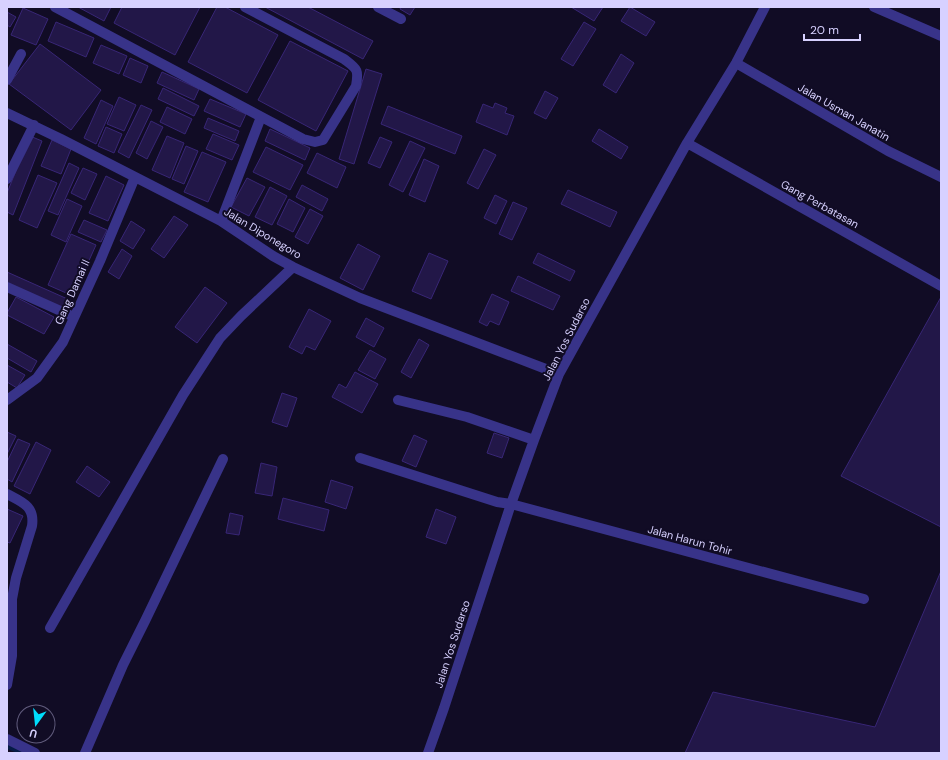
<svg xmlns="http://www.w3.org/2000/svg" width="948" height="760" font-family="'DM Sans',sans-serif">
<rect width="100%" height="100%" fill="#110c25"/>
<g fill="none" stroke-linecap="round" stroke-linejoin="round">
<path stroke="#051b46" stroke-width="5.5" d="M7 746 25 753"/>
</g>
<path fill="#221748" stroke="#382676" d="M78 7H111L104 21Z
M122 7H200L175 55 114 23Z
M217 7H225L278 35 247 93 188 62Z
M265 7H308L373 41 363 59Z
M401 7H415L410 15 400 9Z
M571 7H603L594 21Z
M630 7 655 22 646 36 621 21Z
M23 8 48 19 36 45 11 35Z
M7 12 16 17 10 27 7 25Z
M56 22 94 38 86 57 48 41Z
M584 22 596 29 573 66 561 59Z
M290 41 348 71 316 131 258 100Z
M40 44 101 90 71 130 9 84Z
M101 45 127 56 119 74 93 63Z
M621 54 634 63 616 93 603 85Z
M130 58 148 66 141 83 123 75Z
M366 69 382 74 354 164 339 159Z
M162 72 199 89 194 100 157 83Z
M163 88 199 106 194 116 158 99Z
M545 91 558 98 546 119 534 113Z
M119 97 136 105 124 131 107 124Z
M210 99 246 114 240 127 204 111Z
M101 100 113 106 96 144 84 138Z
M495 103 507 108 505 113 514 116 507 135 476 122 483 104 493 108Z
M141 105 152 110 129 158 118 152Z
M388 106 462 136 455 154 381 124Z
M167 107 192 119 185 134 160 122Z
M208 118 239 131 235 141 204 128Z
M151 121 163 127 147 159 136 153Z
M106 127 122 134 114 153 98 146Z
M270 129 310 148 305 160 265 141Z
M599 129 628 147 621 159 592 141Z
M213 134 239 145 232 160 206 149Z
M30 136 42 141 13 215 7 212V193Z
M167 136 184 143 170 178 152 170Z
M380 137 392 142 380 168 368 163Z
M52 140 71 149 61 174 41 166Z
M410 141 425 148 403 192 389 185Z
M186 146 198 151 184 184 172 179Z
M266 147 303 165 290 190 253 172Z
M484 149 496 155 478 189 467 183Z
M202 152 226 162 208 202 184 192Z
M317 153 346 167 337 188 307 173Z
M424 159 439 166 425 202 409 195Z
M69 163 79 168 58 215 48 211Z
M83 168 97 174 85 200 71 193Z
M38 175 57 183 37 228 19 220Z
M106 176 124 185 108 221 89 213Z
M247 178 265 187 249 216 231 207Z
M302 185 328 199 322 211 296 197Z
M270 187 287 196 272 225 255 217Z
M568 190 617 212 610 227 561 204Z
M495 195 507 201 496 224 484 218Z
M67 199 82 206 66 242 51 235Z
M289 199 305 208 293 232 277 224Z
M513 202 527 208 512 240 499 234Z
M310 209 323 216 308 244 295 237Z
M174 216 188 225 164 258 151 249Z
M84 220 107 230 101 242 78 232Z
M131 221 145 230 133 249 120 241Z
M71 234 96 245 73 296 48 285Z
M358 244 380 256 363 290 340 278Z
M122 249 132 256 119 279 108 272Z
M429 253 448 261 431 299 412 291Z
M538 253 575 271 570 281 533 263Z
M7 272 72 301 67 312 7 286Z
M518 276 560 296 553 310 511 291Z
M205 287 227 303 197 343 175 327Z
M492 294 509 302 499 325 490 321 487 326 479 322Z
M16 297 54 317 44 334 7 315V313Z
M941 297V527L841 476Z
M309 309 331 321 315 350 306 346 302 354 289 347Z
M366 318 384 328 374 347 356 337Z
M419 339 429 345 411 378 401 372Z
M7 344 37 361 31 372 7 358Z
M370 350 386 359 375 379 358 370Z
M7 365 25 375 17 388 7 382Z
M355 372 378 384 362 413 332 397 339 384 346 388Z
M282 393 297 398 287 427 272 422Z
M7 432 16 436 7 454Z
M494 433 509 438 502 458 487 453Z
M414 435 427 441 416 467 402 461Z
M18 439 30 444 12 482 7 479V462Z
M36 442 51 450 30 494 14 486Z
M261 463 277 467 272 496 255 493Z
M87 466 110 482 99 497 76 482Z
M331 480 353 487 346 509 325 502Z
M283 498 329 510 324 531 278 519Z
M7 509 23 516 10 543 7 542Z
M436 509 456 517 446 544 426 537Z
M230 513 243 516 239 535 226 533Z
M941 571V753H685L713 692 875 727Z"/>
<g fill="none" stroke-linecap="round" stroke-linejoin="round">
<path stroke="#383389" stroke-width="10" d="M55 7 303 139 315 142 323 140 356 86C359 69 357 69 344 59L245 7
M378 7 401 19
M874 7 941 36
M736 63 888 151 941 177
M7 80 21 54
M7 113 61 139 221 221 273 256 293 267 360 298 559 374
M687 143 941 286
M7 179 34 125
M221 221 261 117
M7 287 74 317
M7 400 37 378 63 342 100 261 135 177
M398 400 467 417 534 440
M360 458 497 502 511 504 864 599
M7 494C22 502 35 506 32 526L16 578 12 599V656L7 685
M50 628 183 395 220 338 241 316 293 267
M7 739 35 753
M85 753 123 665 145 621 223 459
M428 753 444 708 511 504 534 440 559 374 687 143 736 63 765 7"/>
</g>
<g text-anchor="middle" stroke-width="4" stroke-linejoin="round" paint-order="stroke">
<g font-size="11" fill="#d7d1ff" stroke="#110c25">
<text transform="translate(844 112) rotate(30)" y="4">Jalan Usman Janatin</text>
<text transform="translate(820 204) rotate(29)" y="4">Gang Perbatasan</text>
<text transform="translate(263 233) rotate(31)" y="4">Jalan Diponegoro</text>
<text transform="translate(72 292) rotate(-66)" y="4">Gang Damai II</text>
<text transform="translate(566 339) rotate(-63)" y="4">Jalan Yos Sudarso</text>
<text transform="translate(690 540) rotate(15)" y="4">Jalan Harun Tohir</text>
<text transform="translate(452 644) rotate(-72)" y="4">Jalan Yos Sudarso</text>
</g>
</g>
<rect width="948" height="760" fill="none" stroke="#d7d1ff" stroke-width="16"/>
<g transform="translate(36 724) rotate(195)"><circle r="19" fill="#110c25" stroke="#605b7c"/>
<path d="M0-3L7 15L0 10L-7 15Z" fill="#00ddfc"/>
<text y="-6" font-size="11" font-weight="bold" text-anchor="middle" fill="#d7d1ff">U</text>
</g>
<path d="M804 34v6h56v-6" fill="none" stroke="#d7d1ff" stroke-width="2"/>
<text x="810" y="34" font-size="12" fill="#d7d1ff" stroke="#110c25" stroke-width="3" paint-order="stroke">20 m</text>
</svg>
